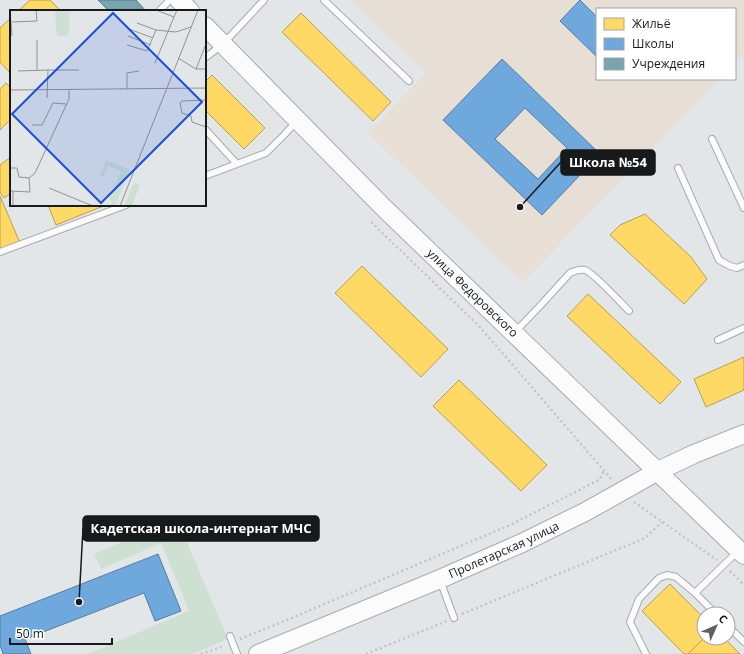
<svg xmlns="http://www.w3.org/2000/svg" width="744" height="654" font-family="'Open Sans',sans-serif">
<rect width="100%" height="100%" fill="#e3e6e9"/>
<path fill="#e7ded6" d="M351 0H744V53L735 62V9H597V79H719L523 282 368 133 426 73Z"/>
<path fill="#cde0d2" d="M177 519 228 639 192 654H88L189 611 161 543 101 569 94 554Z"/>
<path fill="#ffd966" stroke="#b99f50" d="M30 0H50L59 9 57 11H18Z
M301 13 391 102 373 121 282 32Z
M11 18V74L0 62V28Z
M212 75 265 128 244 149 205 110V82Z
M6 83 11 88V119L0 130V89Z
M11 157V193L4 198 0 192V165Z
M0 196 20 243 0 252Z
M48 205H106L56 225Z
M645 214 691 257 707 279 684 304 610 235 620 225Z
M362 266 448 349 421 377 335 293Z
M588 294 681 382 660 404 567 316Z
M744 357V390L706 407 694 379Z
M459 380 547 465 521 491 433 406Z
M670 584 704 618V638L688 654H684L642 611Z
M704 638H724L740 654H688Z"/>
<path fill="#6fa8dc" stroke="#557da2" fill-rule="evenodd" d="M580 0 597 17V57L560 21Z
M502 59 600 154 542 215 443 120ZM525 108 567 148 538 179 495 139Z
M158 554 181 611 155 621 144 593 25 639 31 654H3L0 645V616Z"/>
<path fill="#76a5af" stroke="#5a7b83" d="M98 0H136L146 11H109Z"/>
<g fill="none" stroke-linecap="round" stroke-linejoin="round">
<defs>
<path id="lane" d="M324 0 409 81
M159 11 170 0
M205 58 223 44 264 0
M205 129 237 164
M712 139 744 208
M678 168 719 260 730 266 737 268 744 265
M205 176 266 153 284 135 296 122
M0 252 126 205
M515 332 539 307 570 273C574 271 580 269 585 270 594 273 621 303 629 311
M718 340 744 328
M440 580 454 618
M695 593 738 551
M728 626 744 642
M230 636 237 654
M646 654 630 622 639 599 659 578 667 575 676 577 695 593 716 614"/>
<g id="secondary">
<path d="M179 0 190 11"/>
<path id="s1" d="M205 26 384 208 744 555"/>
<path id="s2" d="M258 654 440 579 522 543 585 512 658 471 694 454 744 434"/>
</g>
</defs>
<use href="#lane" stroke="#a9abad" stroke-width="8"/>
<use href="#secondary" stroke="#a9abad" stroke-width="20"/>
<path stroke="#c4c4c6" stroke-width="2.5" stroke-dasharray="2 3" stroke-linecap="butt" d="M371 222 479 326 612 480
M634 502 717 560
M730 571 744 585
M462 614 645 538 662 522
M240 639 287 620 510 525 599 480 604 471
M201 654 224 646
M366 654 447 621"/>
<use href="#lane" stroke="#fbfbfc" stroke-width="6"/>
<use href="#secondary" stroke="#fbfbfc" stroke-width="18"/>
</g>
<g text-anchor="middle" stroke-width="4" stroke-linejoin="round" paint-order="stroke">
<g font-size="12" fill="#17191b" stroke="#fff">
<text dy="4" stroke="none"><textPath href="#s1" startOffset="378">улица Федоровского</textPath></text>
<text dy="4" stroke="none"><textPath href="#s2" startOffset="267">Пролетарская улица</textPath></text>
</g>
</g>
<g transform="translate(10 10)">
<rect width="196" height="196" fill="#e3e6e9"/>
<path d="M45 0H59V22L56 26H49L46 22ZM96 150 120 160 105 196H100L102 191 99 190 111 161 98 156 93 167 90 166ZM124 173 130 175 122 196H114Z" fill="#cde0d2"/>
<path fill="none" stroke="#919497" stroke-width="1" d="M0 0 2 26M146 0 164 7 167 0M2 12 27 11 26 0M127 13 146 20 166 22 181 17M119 19 143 28M118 26 141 35M27 30V60M117 35 137 41 146 20M168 48 186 59H196M145 53 164 7M186 59 196 34M8 61 38 60M117 79V63L129 61M0 80 196 78M37 88 38 60H69M196 90 172 91 170 93 172 103 181 106 182 112 196 117M22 115H32L43 93 56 94M0 158H7L9 167 19 168 25 163 59 89V80M39 178 83 196M0 181 20 182 19 168M3 196V181M110 196 188 0"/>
<path fill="#1d4ed8" fill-opacity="0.15" stroke="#1d4ed8" stroke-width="2" d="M103 3 192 92 91 193 2 104Z"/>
<rect width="196" height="196" fill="none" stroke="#17191b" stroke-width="2"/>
</g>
<path fill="none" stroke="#17191b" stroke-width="1.5" d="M520 207L561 162M79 602L83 528"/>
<g fill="#17191b" stroke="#fff" stroke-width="1.5">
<circle cx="520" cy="207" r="4"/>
<circle cx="79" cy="602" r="4"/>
</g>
<g fill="#17191b" stroke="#17191b" stroke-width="1.5">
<rect x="561" y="150" width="94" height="25" rx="4"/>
<rect x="83" y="516" width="236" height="25" rx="4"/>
</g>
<g font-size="13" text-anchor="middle" font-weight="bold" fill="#fff">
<text x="608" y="167">Школа №54</text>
<text x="201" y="533">Кадетская школа-интернат МЧС</text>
</g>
<rect x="596" y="8" width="140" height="72" fill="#ffffff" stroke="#a2a3a4"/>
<rect x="604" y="18" width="20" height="12" fill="#ffd966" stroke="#a2a3a4"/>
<text x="632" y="28" font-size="12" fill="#17191b">Жильё</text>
<rect x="604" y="38" width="20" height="12" fill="#6fa8dc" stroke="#a2a3a4"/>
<text x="632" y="48" font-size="12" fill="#17191b">Школы</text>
<rect x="604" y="58" width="20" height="12" fill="#76a5af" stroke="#a2a3a4"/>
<text x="632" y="68" font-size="12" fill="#17191b">Учреждения</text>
<g transform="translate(716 626) rotate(45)"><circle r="19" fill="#ffffff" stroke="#a2a3a4"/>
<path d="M0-3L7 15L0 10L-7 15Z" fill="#5e6163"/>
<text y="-6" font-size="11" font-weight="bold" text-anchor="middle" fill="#17191b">С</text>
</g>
<path d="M10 638v6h102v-6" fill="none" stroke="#17191b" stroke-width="2"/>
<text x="16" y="638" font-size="12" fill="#17191b" stroke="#ffffff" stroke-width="3" paint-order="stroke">50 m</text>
</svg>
